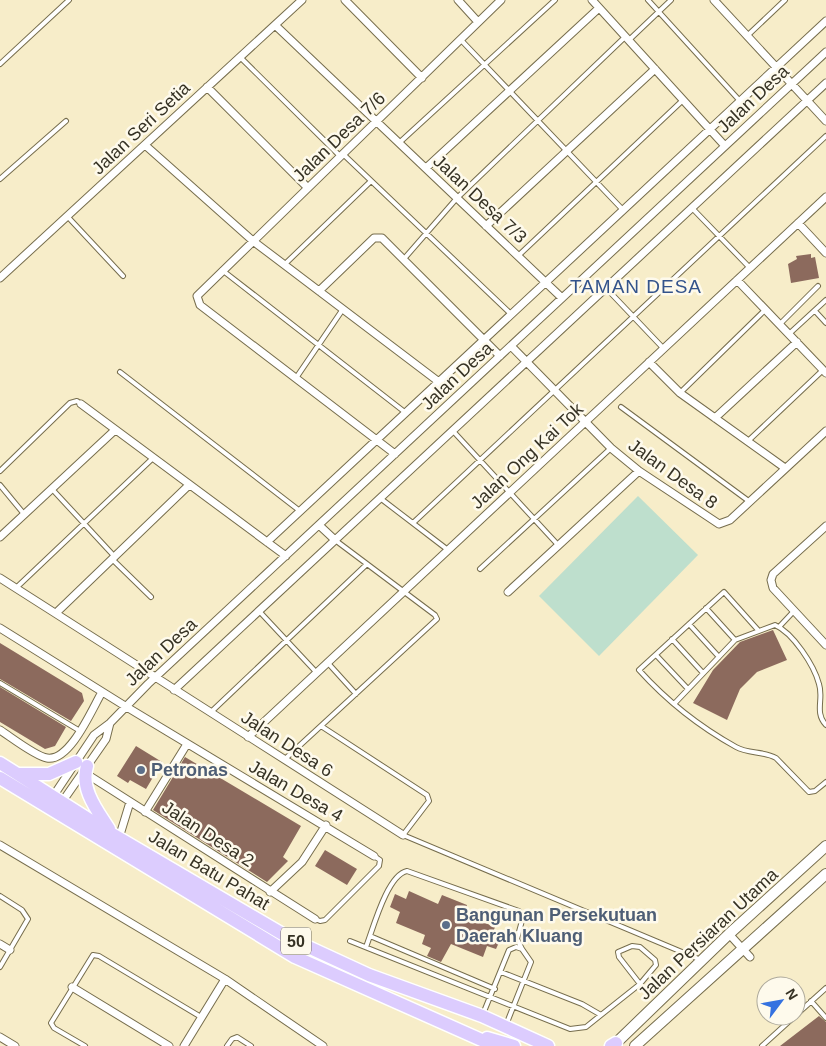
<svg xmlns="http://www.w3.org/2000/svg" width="826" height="1046" font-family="Helvetica,sans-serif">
<rect width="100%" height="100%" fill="#f7edc9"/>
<path fill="#bedfcd" d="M638 496 698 555 599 656 539 596Z"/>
<path fill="#8c6a5d" d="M811 254V258L815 257 819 278 791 283 788 264 797 259 796 256Z
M773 630 787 660 757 672 740 689 727 720 693 703 713 670 740 642Z
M0 643 82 693 84 701 71 721 0 679Z
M0 687 66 727 55 746 45 749 0 722Z
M136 746 162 762 146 789 130 780 128 783 117 776Z
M185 757 301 826 283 857 288 861 267 882 153 810Z
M325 850 357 869 347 885 315 866Z
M409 891 438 904 442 895 467 905 463 914 495 927 492 935 501 938 496 949 487 946 483 957 451 944 441 962 427 956 431 948 422 944 425 935 396 923 400 912 390 907 395 894 406 899Z
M819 1016 826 1022V1046H780Z"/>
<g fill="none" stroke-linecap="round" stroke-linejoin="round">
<defs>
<path id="lane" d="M648 0 740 101
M747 36 785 0
M461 40 623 210
M629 40 671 0
M240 57 340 156
M0 64 69 0
M399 143 555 0
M343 154 511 314
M0 179 66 121
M692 208 750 268
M67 216 123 276
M518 256 683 100
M403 260 457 198 625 37
M284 265 371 181
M222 270 406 413
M606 288 664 349
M815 311 826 323
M780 324 818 286
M789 334 826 300
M120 372 300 511
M296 378 343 309
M680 393 766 309
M621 407 750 502
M453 431 559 546
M747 442 823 370
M0 471 70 403 77 401 81 404
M0 485 24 514
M52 489 115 557
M380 498 448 550
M413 523 826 136
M112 559 151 597
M480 569 611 448
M16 588 153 458
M706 608 735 640
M259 611 316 672
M689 624 719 657
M779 627 794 611
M758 630 724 592 639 670C666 700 700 727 736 747 748 754 764 751 776 758L809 792 815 791 826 782
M672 639 703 673
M656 655 688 689
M327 662 356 694
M0 683 80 731
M674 704 735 640 775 625C793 633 814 665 819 684 824 699 814 712 826 725
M210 713 367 564
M321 726 427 795 429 801 403 835 701 960
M285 759 437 619 435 615 335 540
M0 896 22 910 28 919 0 967
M315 919 320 921 325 920 379 866 380 860 374 856
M370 936 495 989
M350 941 570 1029 586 1027 601 1015 582 1004 501 972
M366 947C373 929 387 875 407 871L519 911 523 917 517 939 522 949
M811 1001 826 1018
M483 1014 509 950 516 947 522 949 531 962 506 1025
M601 1015 640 984 656 965 655 960 640 947 632 946 618 952 619 957 640 984
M796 1015 826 988
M85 1046 54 1028 51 1023 93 955 99 956 201 1017
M227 1046 232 1039 237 1037 251 1046
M762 1046 795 1016"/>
<path id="street" d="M345 0 422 78
M458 0 478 22
M592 0 725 146
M714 0 826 121
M275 25 562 298
M207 87 308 188
M145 145 253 241 439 382
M426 168 599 8
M798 223 826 253
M486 226 655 69
M0 278 302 0
M737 280 826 373
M319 291 374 238H382L500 356
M511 346 611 448 639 471 719 524 730 520 826 431
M649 362 680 393 785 468
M81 404 286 556
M715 418 797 342
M395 454 200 305 197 296 501 0
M319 525 335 540
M826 526 773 574 771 580 773 588 826 645
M0 537 115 430
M267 542 826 21
M0 578 403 835
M508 592 639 471
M56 613 189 485
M0 628 125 706 374 856
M174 690 826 83
M0 730C11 737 35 756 47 758 70 762 92 709 102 692
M248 737 826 197
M85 773 315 919
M52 798 94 735 110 723 148 684 826 52
M60 805 106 739 110 723
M145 812 187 744
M119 838 130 802
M0 845 225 979 323 1046
M270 892 302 862 326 825
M729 934 750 957
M0 944 10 950
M72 987 169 1046
M0 1037 15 1046
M184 1046 225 979"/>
<path id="secondary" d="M613 1046 729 934 826 846
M635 1046 826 874"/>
<path id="highway" d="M0 763 112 834 291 939 369 975 482 1016 548 1046
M87 766C80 789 97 810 109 829
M20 774H49L76 762
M0 778 295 957 495 1046
M487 1038 514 1046
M611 1046 616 1043"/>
</defs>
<use href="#lane" stroke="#766d4d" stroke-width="6"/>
<use href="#street" stroke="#766d4d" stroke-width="9"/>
<use href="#secondary" stroke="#766d4d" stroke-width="12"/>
<use href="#highway" stroke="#fff" stroke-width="15"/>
<use href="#lane" stroke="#fff" stroke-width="4"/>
<use href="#street" stroke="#fff" stroke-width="7"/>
<use href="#secondary" stroke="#fff" stroke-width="10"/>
<use href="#highway" stroke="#dcccfe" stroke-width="12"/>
</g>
<g fill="#5c6f8a" stroke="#fefaec" stroke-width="2">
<circle cx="141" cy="770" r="5"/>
<circle cx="446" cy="925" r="5"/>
</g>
<g text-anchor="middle" stroke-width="5" stroke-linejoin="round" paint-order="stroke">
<rect fill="#fefaec" stroke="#726e60" stroke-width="1" x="281" y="927.5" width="30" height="27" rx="4"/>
<g font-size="16" font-weight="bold" fill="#363224">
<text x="296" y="947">50</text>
</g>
<g font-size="18" fill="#363224" stroke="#fefaec">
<text transform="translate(753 99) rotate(-43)" y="6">Jalan Desa</text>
<text transform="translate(141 128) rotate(-43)" y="6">Jalan Seri Setia</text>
<text transform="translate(339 137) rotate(-44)" y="6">Jalan Desa 7/6</text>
<text transform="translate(480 199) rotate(43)" y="6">Jalan Desa 7/3</text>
<text transform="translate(457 376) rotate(-43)" y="6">Jalan Desa</text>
<text transform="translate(527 456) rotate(-43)" y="6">Jalan Ong Kai Tok</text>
<text transform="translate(673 474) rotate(36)" y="6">Jalan Desa 8</text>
<text transform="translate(161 652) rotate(-43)" y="6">Jalan Desa</text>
<text transform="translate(287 744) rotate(33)" y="6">Jalan Desa 6</text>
<text transform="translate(296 791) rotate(30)" y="6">Jalan Desa 4</text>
<text transform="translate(208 834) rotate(33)" y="6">Jalan Desa 2</text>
<text transform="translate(209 870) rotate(31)" y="6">Jalan Batu Pahat</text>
<text transform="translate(708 934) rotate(-43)" y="6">Jalan Persiaran Utama</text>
</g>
<g font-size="18" font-weight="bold" fill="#4e5e75" stroke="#fefaec" text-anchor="start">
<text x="151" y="776">Petronas</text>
<text x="456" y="921">Bangunan Persekutuan<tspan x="456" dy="21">Daerah Kluang</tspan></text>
</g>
<g font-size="19" letter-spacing="1" fill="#33538b" stroke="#fefaec">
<text x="636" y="293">TAMAN DESA</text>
</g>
</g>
<g transform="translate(781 1001) rotate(58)"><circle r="24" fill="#fefaec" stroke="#aeaa9c"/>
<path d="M0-4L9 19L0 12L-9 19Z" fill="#3572e0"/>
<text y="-8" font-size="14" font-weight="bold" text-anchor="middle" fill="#363224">N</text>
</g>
</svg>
